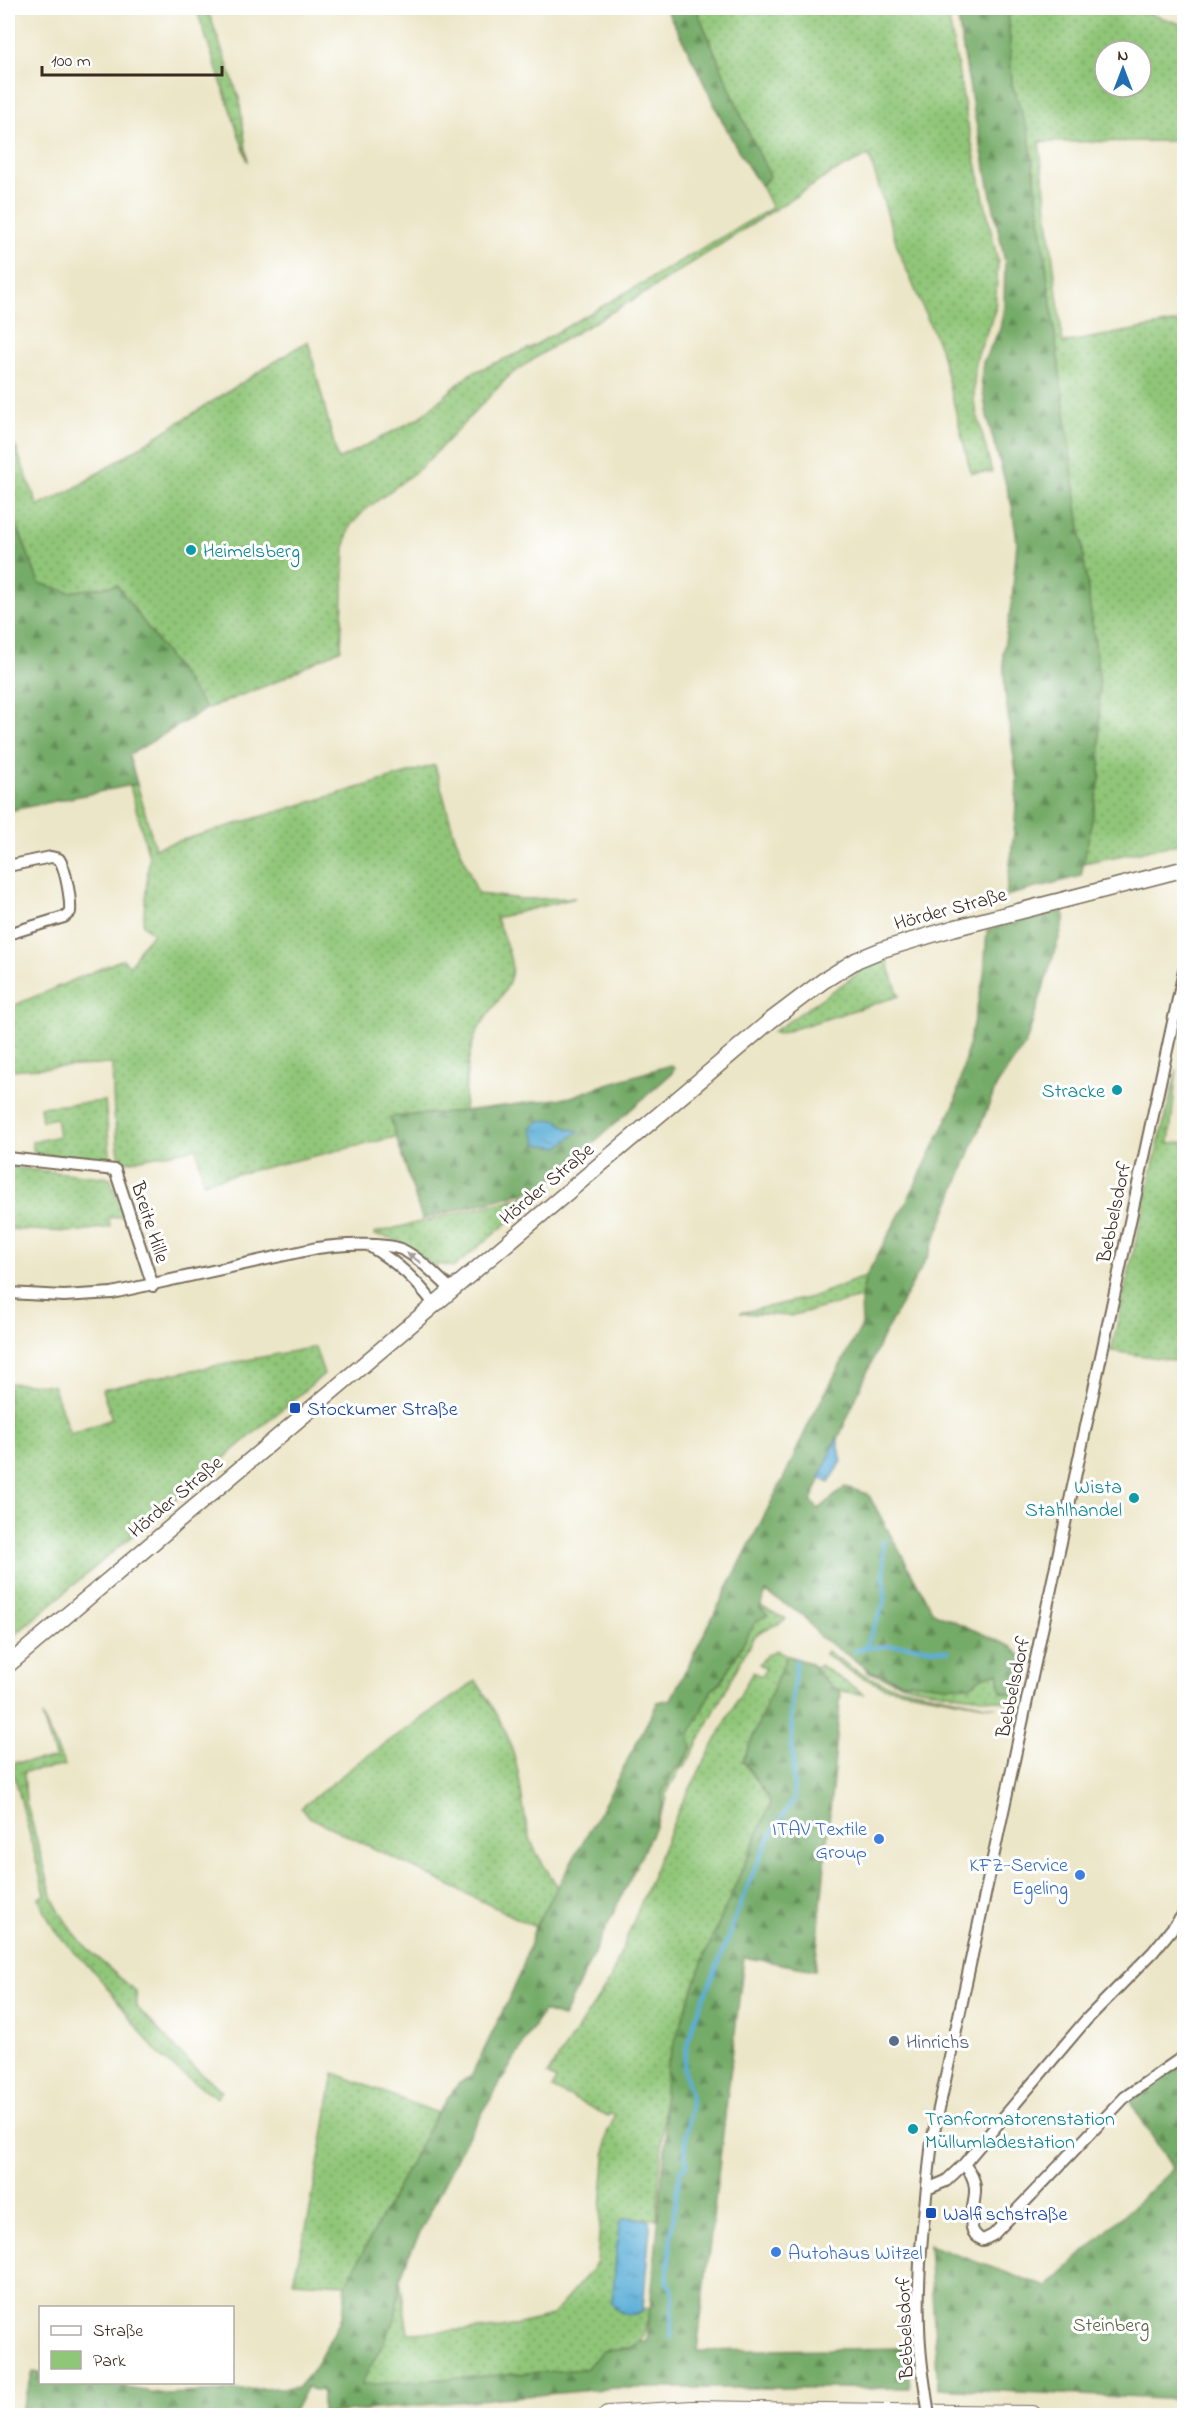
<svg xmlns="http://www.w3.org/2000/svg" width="1192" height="2423" font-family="'Indie Flower',sans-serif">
<defs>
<pattern id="green-dots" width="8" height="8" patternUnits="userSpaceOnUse" patternTransform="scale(1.5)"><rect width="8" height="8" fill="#90c678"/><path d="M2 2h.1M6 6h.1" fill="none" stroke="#77a162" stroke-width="1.8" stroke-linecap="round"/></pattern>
<pattern id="forest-firs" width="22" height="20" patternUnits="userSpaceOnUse" patternTransform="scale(1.5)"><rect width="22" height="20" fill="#74ab68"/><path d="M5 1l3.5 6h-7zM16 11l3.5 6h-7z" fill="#608b55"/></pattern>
<pattern id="water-ripples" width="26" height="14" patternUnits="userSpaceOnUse" patternTransform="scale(1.5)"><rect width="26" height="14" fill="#5cafd8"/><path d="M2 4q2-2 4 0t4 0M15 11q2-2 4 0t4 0" fill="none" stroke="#4d8faf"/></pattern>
</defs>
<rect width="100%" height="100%" fill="#fff"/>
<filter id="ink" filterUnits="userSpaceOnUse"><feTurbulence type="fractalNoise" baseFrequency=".0167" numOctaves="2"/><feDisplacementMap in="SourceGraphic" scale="12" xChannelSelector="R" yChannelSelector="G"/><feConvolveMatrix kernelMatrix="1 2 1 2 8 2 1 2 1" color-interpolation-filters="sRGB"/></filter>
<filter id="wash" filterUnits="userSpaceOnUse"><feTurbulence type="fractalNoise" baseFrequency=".008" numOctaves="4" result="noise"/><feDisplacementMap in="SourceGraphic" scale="24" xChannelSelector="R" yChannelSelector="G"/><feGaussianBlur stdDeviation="1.35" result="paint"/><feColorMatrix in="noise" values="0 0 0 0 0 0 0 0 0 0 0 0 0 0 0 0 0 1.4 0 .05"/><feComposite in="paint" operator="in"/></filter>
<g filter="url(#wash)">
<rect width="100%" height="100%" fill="#ece6c8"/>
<path fill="url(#green-dots)" stroke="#66784b" stroke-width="1.5" fill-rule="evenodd" d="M196 8H204L210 16 239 98 248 162Z
M696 8H947L969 131 998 262 995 310 976 360 974 383V402L992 472 971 473 940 348 899 252 869 155 830 174 648 291 558 343 510 375 423 466 365 510 350 526 345 545 341 649 275 682 206 709 117 585 69 592 39 583 8 502V428L38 506 70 491 308 341 338 460 419 418 470 374 530 348 772 208 761 186 770 176 748 131Z
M1008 8H1133L1184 25V141L1039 142 1063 343 1184 321V843L1083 863 1100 779 1099 676 1029 134 1012 84ZM1105 51H1141V87H1105Z
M435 765 453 831 478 894 522 899 575 898 496 918C501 932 515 961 511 975 506 997 485 1014 476 1034 466 1058 466 1086 464 1111L390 1117 396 1137 203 1182 197 1148 120 1163 114 1115 112 1064 8 1070V1008L123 959 130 966 141 947 153 934 143 925 149 857 130 786 137 784 155 848Z
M885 955 899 996 778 1034 773 1032 857 974 855 969Z
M1177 1070 1169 1143 1184 1142V1362L1111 1351 1150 1178Z
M105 1101 111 1163 34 1153 32 1142 59 1136 56 1118 42 1121 40 1107Z
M8 1167 110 1178 123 1216 109 1218 110 1227 72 1232 8 1229Z
M545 1192 454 1267 438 1264 435 1268C417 1251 400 1238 374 1235L375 1233Z
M866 1276 861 1298 790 1316 740 1313 812 1297Z
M315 1347 324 1374 11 1638 8 1630V1383L53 1385 70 1434 112 1419 102 1390 166 1375Z
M762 1607 786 1619C776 1628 763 1626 753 1638L685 1767 680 1769 665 1796 667 1799 654 1829 663 1804 662 1793 675 1769 683 1764 692 1746 689 1736 711 1691 723 1679 756 1621 760 1608Z
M777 1650 787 1655 743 1761 769 1798 770 1805 702 1962 667 2065 657 2219 627 2218 615 2309C622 2313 633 2315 641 2313L643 2308 650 2309C646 2344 638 2350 602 2351L586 2369 360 2385 395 2320 400 2279 408 2333 502 2328 544 2318 551 2316 591 2271 597 2261 607 2133 615 2116 610 2113 608 2116 552 2088 556 2080 547 2075 609 1982 678 1811 747 1682 753 1672 761 1676 766 1669 759 1664 768 1654Z
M827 1651 855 1670 885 1684 996 1707 884 1687 853 1673 825 1654Z
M811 1664 817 1668 820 1665 864 1694C833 1693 831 1687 811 1664Z
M868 1669 900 1681 946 1686H970L982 1677 998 1672 1001 1692 1018 1695 1015 1699 1007 1702C961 1694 911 1691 867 1671Z
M476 1681C493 1706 509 1732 516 1763 523 1790 522 1822 534 1848 541 1862 550 1875 558 1887L535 1927 309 1817 301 1808 360 1761Z
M42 1716 65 1766 24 1772 26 1801 53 1899C71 1938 103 1964 136 1991L137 2007 190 2064 222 2091 217 2098C200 2086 180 2074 165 2060 143 2040 123 2005 102 1981 75 1950 54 1939 39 1898L45 1895 17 1785 9 1763 56 1759Z
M334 2073 437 2113 346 2284 293 2281 309 2216Z"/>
<path fill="url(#forest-firs)" stroke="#586a43" stroke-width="1.5" d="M665 8H696L748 131 770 176 761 186C721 131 700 66 665 8Z
M956 8H1008L1012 84 1029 134 1099 676 1100 779 1081 876 1006 896 1015 824 1017 780 1005 693 1003 653 1012 599 1017 542 1012 506 988 421 981 380 983 362 1000 329 1004 306 1005 262 974 113Z
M8 502 39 583 69 592 117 585 206 709 129 755 137 784 8 811Z
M1064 910V922L1026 1043 997 1085 928 1256 883 1336 811 1501 819 1509 845 1487 868 1494 933 1612 1010 1646 1029 1663 1014 1694 1001 1692 998 1672 982 1677 970 1686H946L900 1681 871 1671 819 1636 804 1616 766 1592 760 1608 768 1615 756 1621 723 1679 711 1691 689 1736 692 1746 683 1764 675 1769 662 1793 663 1804 654 1829 563 2017 543 2011 462 2147 409 2255 400 2279 395 2320 361 2385 586 2369 602 2351 628 2349 638 2342H647L666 2138 664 2102 667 2065 702 1962 770 1805 769 1798 743 1761 787 1655 811 1664 825 1681 841 1693 815 1970 744 1957 697 2351 906 2348 910 2388H615L322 2414V2391L306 2388 293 2413 261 2416H20L33 2372 40 2373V2382L96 2383 165 2394 298 2387 315 2367 343 2315 346 2284 437 2113 458 2084 472 2075 520 1975 535 1927 607 1799 658 1702 671 1699 787 1471 810 1421 862 1325 861 1298 866 1276 909 1197 955 1103 984 976 987 930Z
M670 1065 674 1068 672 1073 542 1188 422 1219 390 1117 464 1111 571 1097 604 1085Z
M1183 2061 1184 2065V2400L938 2388 929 2245 1047 2287 1173 2169 1129 2100Z"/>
<path fill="url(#water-ripples)" stroke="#4c6c7b" stroke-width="1.5" d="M557 1120 568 1129 579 1131 559 1147 538 1144 531 1128 540 1121Z
M837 1438 842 1461 829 1483 820 1478Z
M627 2218 645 2219 649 2221 650 2227 643 2308 641 2313C630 2316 616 2313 612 2303L619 2225 622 2220Z"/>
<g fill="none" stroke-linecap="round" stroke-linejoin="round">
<path stroke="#5cafd8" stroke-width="4" d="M865 1648 902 1645 948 1651
M855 1651 865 1648 885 1601 883 1541
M671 2338 673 2292 667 2282 672 2226 680 2171 687 2165C682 2141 689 2125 691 2101 692 2090 683 2078 684 2066 686 2032 705 1997 717 1966 739 1912 758 1845 794 1800L791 1708 796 1661"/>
</g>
</g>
<g filter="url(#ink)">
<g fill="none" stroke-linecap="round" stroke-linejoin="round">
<defs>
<path id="minor" d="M8 866 51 857 59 859C66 869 71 900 70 912L64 917 8 934
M8 1158 115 1170 153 1286
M371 1247C399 1264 415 1279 435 1305
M8 1293 64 1296 112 1293 317 1248C337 1245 382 1242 401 1249 420 1258 436 1276 452 1290
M964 2164C970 2172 975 2179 975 2189 976 2206 962 2232 983 2240L993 2235 1125 2097 1184 2056
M927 2189 946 2181 964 2164 1086 2020 1153 1952 1184 1914
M922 2367C913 2291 924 2217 932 2141L1184 971"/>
<path id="secondary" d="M8 1665 770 1021 823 981 857 960 884 949 954 928 1184 869"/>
<path id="motorway" d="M608 2416 692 2411 1032 2416"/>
</defs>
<use href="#minor" stroke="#796c5a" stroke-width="14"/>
<use href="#secondary" stroke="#796c5a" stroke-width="18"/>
<use href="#motorway" stroke="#796c5a" stroke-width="22"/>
<use href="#minor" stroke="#fff" stroke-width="10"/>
<use href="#secondary" stroke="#fff" stroke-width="15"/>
<use href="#motorway" stroke="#fff" stroke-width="20"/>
<defs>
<path id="minor-bridge" d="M922 2367 929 2416"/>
</defs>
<use href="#minor-bridge" stroke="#796c5a" stroke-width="14" stroke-linecap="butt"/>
<use href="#minor-bridge" stroke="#fff" stroke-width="10"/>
</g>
<defs><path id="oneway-solid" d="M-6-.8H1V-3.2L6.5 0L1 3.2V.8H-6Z" transform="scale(1.5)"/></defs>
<use fill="#a79f9a" href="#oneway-solid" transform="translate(414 1258) rotate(-144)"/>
</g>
<g fill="#0f9aa8" stroke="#fff" stroke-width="2">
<circle cx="191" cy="550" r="6"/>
<circle cx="1117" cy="1090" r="6"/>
<circle cx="1134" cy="1498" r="6"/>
<circle cx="913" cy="2129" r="6"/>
</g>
<g fill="#1a4fb4" stroke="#fff" stroke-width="2">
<rect x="289" y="1402" width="12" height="12" rx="3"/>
<rect x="925" y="2207" width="12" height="12" rx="3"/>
</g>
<g fill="#3f7fe0" stroke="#fff" stroke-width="2">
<circle cx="879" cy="1839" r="6"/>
<circle cx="1080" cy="1875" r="6"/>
<circle cx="776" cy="2252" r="6"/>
</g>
<circle fill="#5c6f8a" stroke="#fff" stroke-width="2" cx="894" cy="2041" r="6"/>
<g text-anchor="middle" stroke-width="6" stroke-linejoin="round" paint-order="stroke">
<g font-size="20" fill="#0d838f" stroke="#fff" text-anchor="start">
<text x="203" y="557">Heimelsberg</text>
<text x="1105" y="1097" text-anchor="end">Stracke</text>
<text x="1122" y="1493" text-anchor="end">Wista<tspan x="1122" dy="23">Stahlhandel</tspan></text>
<text x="925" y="2125">Tranformatorenstation<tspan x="925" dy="23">Müllumladestation</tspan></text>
</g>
<g font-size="20" fill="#3b2a1e" stroke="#fff">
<text transform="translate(950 908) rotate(-15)" y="7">Hörder Straße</text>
<text transform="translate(546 1183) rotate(-40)" y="7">Hörder Straße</text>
<text transform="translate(1113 1212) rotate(-78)" y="7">Bebbelsdorf</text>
<text transform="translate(151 1222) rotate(72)" y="7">Breite Hille</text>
<text transform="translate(175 1496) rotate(-40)" y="7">Hörder Straße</text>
<text transform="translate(1012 1687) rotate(-78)" y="7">Bebbelsdorf</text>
<text transform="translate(904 2328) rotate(-92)" y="7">Bebbelsdorf</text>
</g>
<g font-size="20" fill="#164399" stroke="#fff" text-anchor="start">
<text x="307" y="1415">Stockumer Straße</text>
<text x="943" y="2220">Walfischstraße</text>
</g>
<g font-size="20" fill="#366cbe" stroke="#fff" text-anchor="end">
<text x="867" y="1835">ITAV Textile<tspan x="867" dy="23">Group</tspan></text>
<text x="1068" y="1871">KFZ-Service<tspan x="1068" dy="23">Egeling</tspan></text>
<text x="788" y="2259" text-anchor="start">Autohaus Witzel</text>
</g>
<g font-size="20" fill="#4e5e75" stroke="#fff" text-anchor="start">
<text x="906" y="2048">Hinrichs</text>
</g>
<g font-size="20" fill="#59613e" stroke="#fff">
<text x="1111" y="2331">Steinberg</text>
</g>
</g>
<rect width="1192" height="2423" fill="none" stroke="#fff" stroke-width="30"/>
<rect x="39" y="2306" width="195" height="78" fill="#ffffff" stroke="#b1aaa5" stroke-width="1.5"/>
<rect x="51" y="2326" width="30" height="9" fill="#ffffff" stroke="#b1aaa5" stroke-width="1.5"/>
<text x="93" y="2336" font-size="18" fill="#3b2a1e">Straße</text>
<rect x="51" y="2351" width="30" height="18" fill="#90c678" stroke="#b1aaa5" stroke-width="1.5"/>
<text x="93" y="2366" font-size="18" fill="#3b2a1e">Park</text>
<g transform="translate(1123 69)"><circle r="28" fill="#ffffff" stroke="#b1aaa5" stroke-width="1.5"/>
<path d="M0-4.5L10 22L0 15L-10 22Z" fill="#1f6fb2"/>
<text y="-9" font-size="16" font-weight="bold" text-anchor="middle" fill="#3b2a1e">N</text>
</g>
<path d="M42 66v9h180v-9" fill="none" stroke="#3b2a1e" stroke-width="3"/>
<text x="51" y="66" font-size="18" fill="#3b2a1e" stroke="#ffffff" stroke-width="4.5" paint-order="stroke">100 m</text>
</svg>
